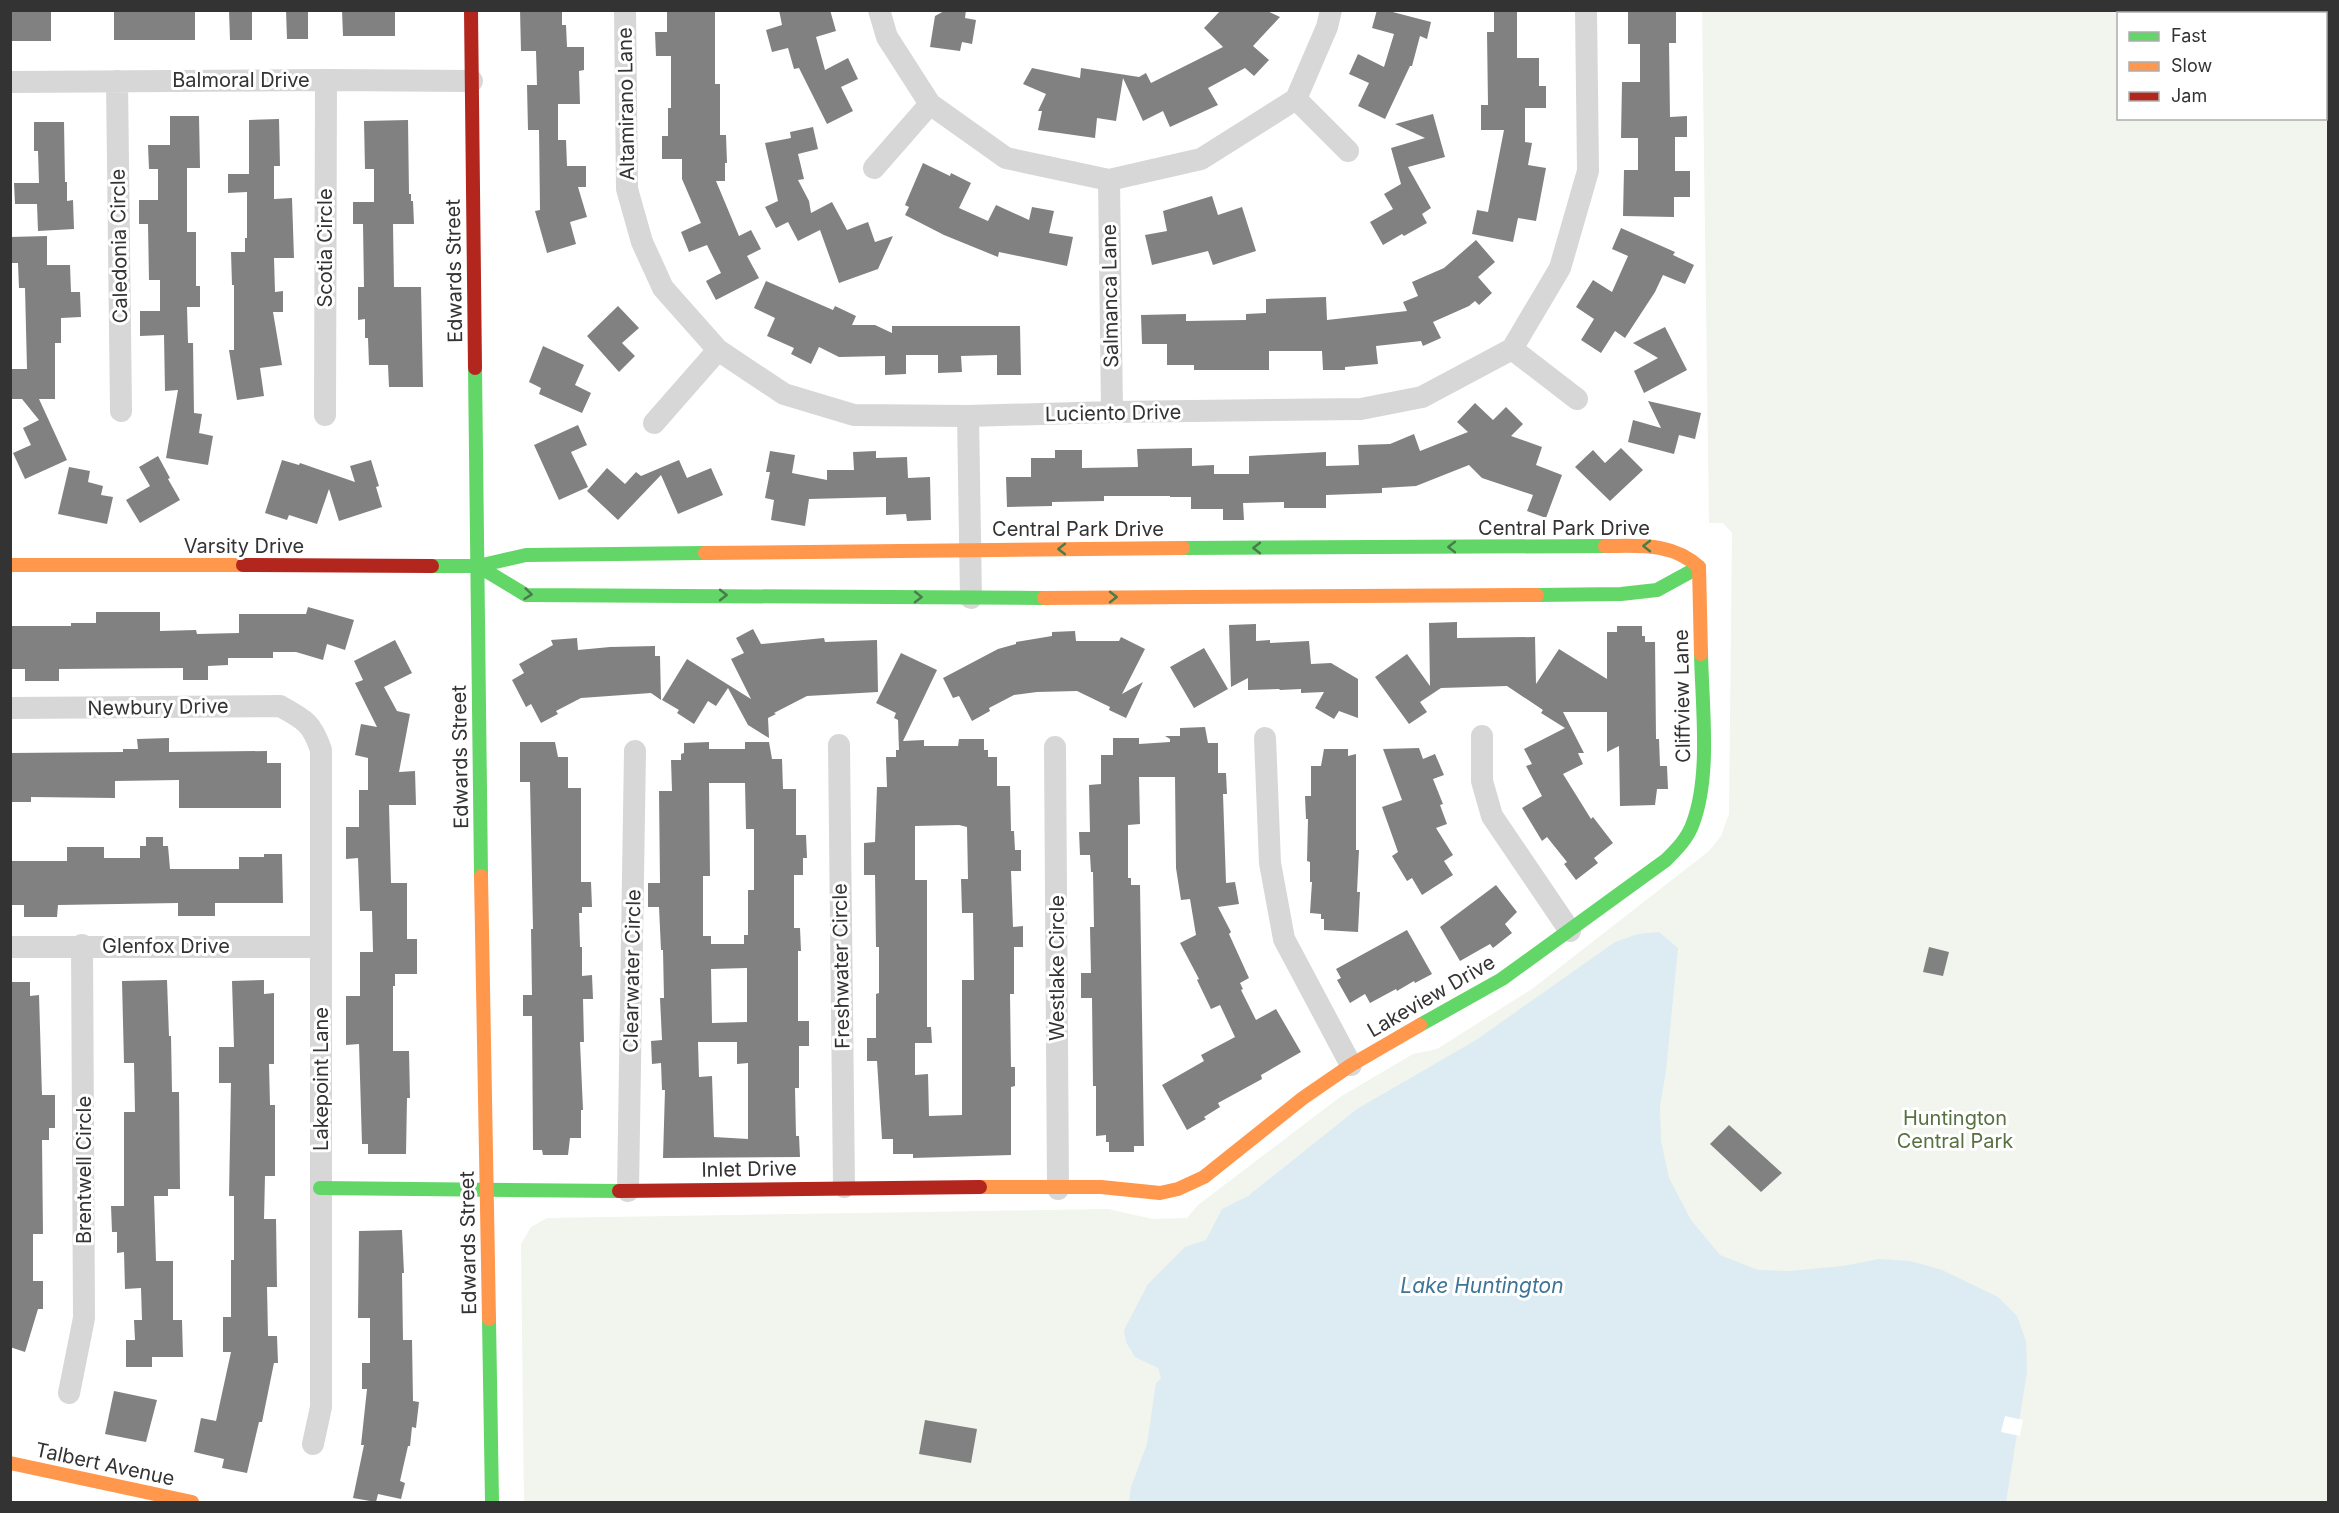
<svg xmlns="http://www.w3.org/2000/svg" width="2339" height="1513" font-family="Inter,sans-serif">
<rect width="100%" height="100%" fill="#fff"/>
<path fill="#f1f5ed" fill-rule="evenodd" d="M1702 11H2328V1502H524L521 1244 531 1227 547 1218 1108 1209 1153 1219 1187 1218 1198 1205 1340 1097 1413 1054 1437 1049 1532 989 1709 851 1721 836 1729 814 1732 533 1723 523H1709ZM2118 14H2326V118H2118Z"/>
<path fill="#ddebf3" d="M1659 932 1678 948 1666 1071 1660 1106 1661 1141 1669 1178 1691 1220 1720 1255 1758 1270 1790 1271 1843 1266 1879 1259 1910 1261 1942 1270 1998 1297 2017 1316 2026 1341 2027 1372 2006 1502H1129L1131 1487 1147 1444 1156 1383 1161 1378 1158 1368 1135 1357 1126 1342 1124 1330 1148 1284 1185 1247 1206 1240 1222 1209 1248 1196 1357 1109 1476 1040 1615 942 1638 934Z"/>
<path fill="#fff" d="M2005 1416 2023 1420 2020 1436 2001 1432Z"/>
<path fill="#818181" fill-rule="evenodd" d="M10 10H51V41H10Z
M114 10H195V40H114Z
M229 10H252V40H230Z
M286 10H308V39H287Z
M342 10H395V36H343Z
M520 10H562V25H566L567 47H584V70L579 71 580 104H558V140H566L567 166H586V187H578L587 217 570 222 576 244 547 253 535 211 540 210 539 130H528L527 85H537L536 51H521Z
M667 10H715V84H720V135H726L727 163H725V181H716L739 236 751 230 761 249 747 256 759 278 716 300 706 281 721 273 707 245 689 252 681 232 701 223 682 179V159H662V136H668V108H671V56H656L655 32H667Z
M779 10H830L836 31 816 37 825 70 848 58 858 79 841 87 853 111 827 124 799 68 794 69 788 48 772 52 766 30 782 25Z
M946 10H966L965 18 976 20 972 44 962 42 960 51 930 47 935 16Z
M1221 10H1265L1280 17 1253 46 1269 60 1254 76 1245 68 1208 88 1218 105 1170 127 1163 111 1143 121 1123 78 1116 121 1097 118 1095 138 1038 130 1042 111H1038L1046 94 1023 84 1032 68 1080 78 1081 68 1139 77 1146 73 1151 83 1223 47 1204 28Z
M1377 10H1385L1431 22 1427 39 1420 36 1412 66H1410L1385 119 1358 106 1369 83 1349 74 1358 54 1384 67 1394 34 1372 28Z
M1494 10H1517V58H1539V86H1546V108H1525V142L1532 143 1528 165 1546 168 1536 221 1518 218 1513 242 1472 234 1477 210 1488 212 1504 130H1481V105H1488L1487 32H1494Z
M1628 10H1676V43H1669L1670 117 1687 116V137H1675V171H1690V197H1674V217L1623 216 1624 170H1638V138H1621L1622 82H1640V44H1628Z
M1433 114 1445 157 1408 167 1431 208 1422 214 1427 223 1404 236 1402 234 1383 245 1370 222 1393 209 1384 194 1401 184 1391 148 1425 138 1395 124Z
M170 116H199L200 168H187V232H196V286H200V307H187L188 343H193L194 413 202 414 199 433 213 436 208 465 166 458 178 390 165 391 164 335 140 336V311H160V280H149L148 224H139V200H158V169H149L148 145H170Z
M279 119 280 166H274V199L292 198 294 258H274L275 292 283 291V312H273L282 365 260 368 264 396 237 400 229 350H234V285H232L231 252H245V238H247V192L228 193V174H249V120Z
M408 120 409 194H411V201H413L414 224H393L394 287H421L423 387H389L388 365H369L368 338H365V319L358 320V287H364L363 224H353V202H374V169H365L364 121Z
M34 122H64L65 182H67V201L73 200 74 229 38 231 37 204H15L14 183H39L38 151H34Z
M813 127 818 149 798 154 804 179 798 180 809 201 811 213 832 202 847 230 868 222 875 242 893 236 878 269 839 283 820 230 798 241 788 222 776 228 765 207 778 201 765 143 791 138 790 132Z
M923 163 950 176 951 173 971 183 959 208 988 221 996 205 1029 220 1032 207 1054 211 1049 233 1073 237 1067 266 999 252 998 257 944 235 905 215 909 207 905 205Z
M1212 196 1218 215 1242 207 1256 251 1213 265 1208 251 1152 265 1145 235 1167 231 1163 211Z
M1621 228 1675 252 1673 255 1694 265 1685 284 1663 275 1655 292 1625 338 1615 331 1601 353 1581 340 1594 319 1576 307 1593 280 1612 292 1628 256 1612 249Z
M47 236V265H70L71 292H80L81 317 61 318V343H55V399H39L67 460 25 479 13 453 31 445 23 428 39 420 22 399H10V369H27L25 288H19L18 263H10V237Z
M1476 240 1495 262 1478 277 1492 293 1479 305 1475 301 1469 306 1433 322 1441 338 1423 346 1421 341 1376 346 1378 364 1345 367V370H1323L1322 351H1269V370H1194V365H1167V344H1142L1141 315 1186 314V321L1246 320V314L1266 313V299L1326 297 1327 320 1407 311 1403 302 1418 296 1412 282 1444 268Z
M766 281 833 310 835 306 856 316 852 325H875L892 333V326H1020L1021 375H997V355L961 356 962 372 938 373V355H906V374L885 375V356L839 357 819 347 811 364 791 354 794 348 767 336 775 318 754 308Z
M618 306 639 328 622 343 635 356 619 372 587 336Z
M1665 327 1687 370 1644 393 1634 371 1658 358 1633 343Z
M543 346 584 365 575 385 591 393 582 413 539 394 541 388 529 382Z
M1648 401 1701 413 1695 439 1679 435 1674 454 1628 442 1633 420 1661 428Z
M1475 403 1493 420 1506 407 1523 424 1511 436 1542 447 1536 465 1562 475 1546 518 1527 511 1533 495 1482 478 1469 465 1416 486 1382 488V493L1326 495V508H1284V502L1243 503 1244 520H1223V509H1191V497H1170V496H1104V501L1052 502V506L1007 507 1006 477H1031V458H1055V450H1082V468L1138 467 1137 449 1192 448V466L1214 465V474H1249V456L1326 452V466L1359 465 1358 445 1390 444 1414 434 1420 451 1468 432 1457 422Z
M578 425 587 445 571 452 588 487 559 500 534 445Z
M1621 448 1643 470 1610 501 1575 467 1593 450 1605 463Z
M770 451 795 455 792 473 827 480V470H854L853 452 876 451V458L907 457 908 478 930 477 931 520 907 521 906 514 886 515V497L809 499 805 526 771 520 774 500 765 498 770 472H766Z
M158 456 170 478 168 479 180 500 140 523 126 500 150 486 139 467Z
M282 460 299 465 300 463 355 482 350 466 371 460 379 486 376 487 382 507 339 521 329 489 317 524 289 515 287 520 265 513Z
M679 460 687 478 711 468 723 495 678 514 661 475 618 520 587 491 607 468 625 484 636 472 641 476Z
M69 467 90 471 88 482 103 486 101 495 113 497 107 524 58 514Z
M308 607 354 620 345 650 327 644 323 660 296 652H273V658H228V665L208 666V680H183V668L59 669V681H25V669H12V626H71V623H96V612H160V631L196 630 197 634 239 633V614H306Z
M1457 622V638L1535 637 1536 684 1559 649 1607 679V632H1617V626H1642V636H1645V642H1655L1656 739H1659L1660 766H1667L1668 789H1657L1655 805 1620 806 1619 746 1607 752V712H1563L1584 753H1578L1583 764 1563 774 1591 819 1593 817 1613 843 1594 858 1598 863 1576 880 1564 864 1567 862 1547 837 1542 841 1522 808 1542 796 1526 766 1532 764 1524 749 1565 728 1541 713 1543 710 1507 686 1441 688 1420 702 1427 712 1409 724 1375 677 1407 654 1430 686 1429 623Z
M1256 624V641L1270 640V643L1309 641 1311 664 1331 663 1358 679V718L1339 711 1334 719 1315 708 1324 692 1301 693V689L1280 690 1279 689 1248 690V678L1231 687 1229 625Z
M753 629 761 644 824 638 825 642 877 640 878 692 807 696 774 713 776 714 768 718 769 738 748 725 728 688 716 706 708 701 694 724 677 713 679 710 662 700 687 659 751 699 731 659 744 653 736 638Z
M1075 631 1076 641H1119L1121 637 1145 649 1122 694 1143 682 1126 718 1109 710 1110 707 1077 691 1037 692 1014 695 989 708 990 711 972 721 959 696 953 698 943 678 998 649 1016 644V642L1052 636V632Z
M577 638 578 650 610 647 655 646V656H660L661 700 651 693 581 698 556 711 558 714 541 723 531 704 526 707 512 680 524 673 519 664 553 645 551 640Z
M395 640 412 673 384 687 397 711 410 714 399 772 415 771 416 805H389L391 883H407V939H417V974H395V986H393V1051H409L410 1098H407L406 1154H368V1144H362L359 1044 346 1045V996H360V952H373L372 911H360L358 858 346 859V827H359V790H368V758L355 755 361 724 377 727 355 683 363 680 354 661Z
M1204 648 1228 689 1194 708 1170 667Z
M901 653 937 670 903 741 924 740V746H958L959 739H984V750H988V757H997V786H1010L1011 831H1014L1015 850H1021V871H1011L1013 927 1023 926V947H1014V994H1010L1011 1067H1015V1086L1011 1087V1155L913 1158V1154H893V1139H882L877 1061H867V1038H876V994L879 993V947H876L875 875H864V843L875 842 877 787H887L886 757H896V750H899L898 720 894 718 896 713 876 703ZM959 825 967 827 968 879H961L962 913H973L974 980H962V1115L929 1116 928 1074 915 1075V1043H932L931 1027H927V880H915V826Z
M1205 727 1208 743H1218V773H1226L1227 794H1223L1226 883 1235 882 1239 904 1218 907 1231 932 1229 934 1249 978 1240 983 1243 989 1241 990 1256 1020 1276 1009 1301 1052 1261 1075 1262 1079 1218 1103 1220 1107 1204 1117 1206 1119 1187 1130 1162 1085 1204 1061 1201 1055 1235 1037 1220 1005 1211 1009 1197 980 1199 979 1180 943 1196 935 1190 899 1181 900 1176 868 1175 777H1139L1140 824 1128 825V878H1131V885H1140L1144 1146H1134V1152H1109V1142H1106V1135L1096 1136V1086H1093L1092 998H1081V973H1091L1090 927H1094L1093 872H1091L1090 855H1080L1079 832H1090L1089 785 1101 784V755H1113V738H1139V744L1170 742V739L1165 736H1180V728Z
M169 738V752L267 751V763H281V808H179V780L115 781V798L31 797V802H10V753L123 752V749H138L137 739Z
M520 742H555L558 757H568V788H581V882H591L592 907H582V913H579L580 947H582V976L592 975 593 999H583L584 1042H580L583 1110H581V1138H570L568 1155H543L542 1150H533L532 1016H523V995H532L531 929H533L530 782H520Z
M709 742V749H745V742H769L772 759H782L783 789H796V835H806L807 858H803V875H794V928H800L801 951H798V1021H809V1046H799V1088H795L796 1136H799L800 1157 663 1158 665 1090H662L661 1063 652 1064 651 1041 662 1040 660 998H664L663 950H661L659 907H648V883H660L659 791H672L671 760H681V754L684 753V743ZM709 783H745L746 829H754V890H748V935H744V944H711V936H703V876H710ZM747 968V1022L712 1023 711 969ZM698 1042H737V1064L748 1063V1139L714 1137 712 1076 699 1077Z
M1419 748 1423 759 1435 754 1444 775 1433 779 1443 804 1440 805 1447 824 1436 828 1453 855 1444 861 1453 875 1422 895 1412 878 1407 881 1392 856 1398 852 1382 807 1402 800 1383 749Z
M1324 749H1348V756L1356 754V850H1359L1357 892H1360L1358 932 1324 930V919H1321V914L1310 913 1312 882H1310V862L1307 861 1308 819H1306L1305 796H1311V766H1321Z
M146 837H163V846H168L170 869H239V857H264V854H282L283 903H215V916H178V903L58 905 57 917H24V905H11V861H67V847H104V858H140V846H146Z
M1496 885 1517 912 1505 924 1512 933 1493 948 1490 944 1460 961 1440 927Z
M1407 930 1432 974 1415 983 1414 981 1397 991 1396 989 1370 1003 1365 994 1350 1003 1337 980 1341 978 1336 969Z
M1929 947 1949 952 1943 976 1923 972Z
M167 980 169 1036H171L172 1092H179L180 1189H168V1196H154L156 1261H173V1320H182L183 1357H152V1367H126V1340H135L134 1320H142L141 1288 125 1289 124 1252 117 1253V1232H112L111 1206H124V1112H135L134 1063H124L122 981Z
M264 980V994L274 993V1064H269L270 1105H275V1176H265L264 1219H276L277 1287H267L268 1336H277L278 1363H274L262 1422H259L247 1473 222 1468 224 1459 194 1452 201 1418 216 1421 231 1352H223V1317H231V1260H234V1196H229L231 1083H219V1047H234L232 981Z
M10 982H30V996L39 995 42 1095H55V1128H49V1140H42L43 1234H33V1281H43V1309H38L25 1352 10 1347Z
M1729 1125 1782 1173 1761 1192 1710 1144Z
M402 1230 404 1273H402L403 1340H412L413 1401 419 1402 416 1428 412 1427 410 1446H408L400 1481 405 1483 401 1499 378 1494 376 1502 353 1498 364 1445H361L367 1389H362V1363H370V1318H358L359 1231Z
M114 1391 157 1400 146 1442 105 1434Z
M925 1420 977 1429 971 1463 919 1454Z"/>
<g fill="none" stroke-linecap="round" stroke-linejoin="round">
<path stroke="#d7d7d7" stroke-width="22" d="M625 10 627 189 642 242 663 288 718 350 784 394 854 415 968 416 1112 412 1361 409 1422 397 1512 349
M879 10 887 37 930 104 1006 158 1109 180 1201 159 1296 99 1327 27 1331 10
M117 81 121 411
M10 82 326 80 472 81
M1296 99 1348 151
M874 168 930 104
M1109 180 1112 412
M1512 349 1560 268 1588 171 1586 10
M1512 349 1577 399
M325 415 326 80
M968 416 971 598
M654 423 718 350
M10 708 280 706C304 719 312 723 321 750V1407L313 1444
M1482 736V781L1492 816 1570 931
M1265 738 1270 863 1284 939 1351 1065
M839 745 844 1187
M1055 747 1058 1189
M10 947H321
M628 1191 635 751
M69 1393 84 1318 82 945"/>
<path stroke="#63d668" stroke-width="14" d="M475 368 481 876
M1183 548 1605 546
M432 566H478L526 555 705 553
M478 566 526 595 1044 598
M1537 595 1621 594 1657 590 1699 567
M1420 1025 1502 979 1666 860C1677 849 1688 838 1693 823 1711 775 1702 705 1701 654
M320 1188 619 1191
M489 1319 492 1502"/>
<path stroke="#ff974d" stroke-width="14" d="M1605 546C1639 546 1672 542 1699 567
M705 553 1183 548
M10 565H243
M1699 567 1701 654
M1044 598 1537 595
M481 876 489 1319
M980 1187H1101L1160 1193 1178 1189 1204 1177 1303 1098 1351 1065 1420 1025
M10 1463 192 1502"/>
<path stroke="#b3261e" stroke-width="14" d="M471 10 475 368
M243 565 432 566
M619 1191 980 1187"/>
</g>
<defs><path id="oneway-chevron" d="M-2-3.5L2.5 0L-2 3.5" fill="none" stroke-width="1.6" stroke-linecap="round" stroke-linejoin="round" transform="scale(1.5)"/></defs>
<g stroke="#497c4b">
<use href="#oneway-chevron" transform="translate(1647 546) rotate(180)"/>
<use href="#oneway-chevron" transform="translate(1452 547) rotate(180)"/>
<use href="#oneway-chevron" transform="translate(1257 548) rotate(180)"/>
<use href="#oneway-chevron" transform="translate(1062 549) rotate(180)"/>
<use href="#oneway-chevron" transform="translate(528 594) rotate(6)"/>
<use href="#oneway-chevron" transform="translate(723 595)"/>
<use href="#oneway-chevron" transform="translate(918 597) rotate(1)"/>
<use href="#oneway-chevron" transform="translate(1113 597)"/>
</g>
<g text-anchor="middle" stroke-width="6" stroke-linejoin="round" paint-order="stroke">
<g font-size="20" fill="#333" stroke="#fff">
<text x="241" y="87">Balmoral Drive</text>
<text transform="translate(626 104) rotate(-91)" y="7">Altamirano Lane</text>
<text transform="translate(119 246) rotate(-91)" y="7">Caledonia Circle</text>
<text transform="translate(325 248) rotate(-90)" y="7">Scotia Circle</text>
<text transform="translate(454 271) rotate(-91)" y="7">Edwards Street</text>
<text transform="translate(1110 296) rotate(-91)" y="7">Salmanca Lane</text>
<text transform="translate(1113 413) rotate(-1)" y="7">Luciento Drive</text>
<text x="1564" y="535">Central Park Drive</text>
<text x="1078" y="536">Central Park Drive</text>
<text x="244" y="553">Varsity Drive</text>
<text transform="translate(1682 696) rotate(-91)" y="7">Cliffview Lane</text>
<text transform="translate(158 707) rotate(-1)" y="7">Newbury Drive</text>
<text transform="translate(460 757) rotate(-91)" y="7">Edwards Street</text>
<text x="166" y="953">Glenfox Drive</text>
<text transform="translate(841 966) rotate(-91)" y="7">Freshwater Circle</text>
<text transform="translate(1057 968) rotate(-90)" y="7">Westlake Circle</text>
<text transform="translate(632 971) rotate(-89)" y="7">Clearwater Circle</text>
<text transform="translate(1431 996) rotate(-30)" y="7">Lakeview Drive</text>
<text transform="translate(321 1079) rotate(-90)" y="7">Lakepoint Lane</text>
<text transform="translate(749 1169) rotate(-1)" y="7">Inlet Drive</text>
<text transform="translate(84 1170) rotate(-90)" y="7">Brentwell Circle</text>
<text transform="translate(468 1243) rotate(-91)" y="7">Edwards Street</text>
<text transform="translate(105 1464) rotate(12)" y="7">Talbert Avenue</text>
</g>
<g font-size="20" fill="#56703f" stroke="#fff">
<text x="1955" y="1125">Huntington<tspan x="1955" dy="23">Central Park</tspan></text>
</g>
<g font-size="21" font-style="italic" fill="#3f7597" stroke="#fff">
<text x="1482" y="1293">Lake Huntington</text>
</g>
</g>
<rect width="2339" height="1513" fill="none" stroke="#333333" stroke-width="24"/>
<rect x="2117" y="12" width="210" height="108" fill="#ffffff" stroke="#adadad" stroke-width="1.5"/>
<rect x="2129" y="32" width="30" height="9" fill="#63d668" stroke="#adadad" stroke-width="1.5"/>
<text x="2171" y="42" font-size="18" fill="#333333">Fast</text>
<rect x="2129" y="62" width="30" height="9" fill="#ff974d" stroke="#adadad" stroke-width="1.5"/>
<text x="2171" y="72" font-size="18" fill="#333333">Slow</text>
<rect x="2129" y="92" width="30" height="9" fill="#b3261e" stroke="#adadad" stroke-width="1.5"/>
<text x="2171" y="102" font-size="18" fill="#333333">Jam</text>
</svg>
